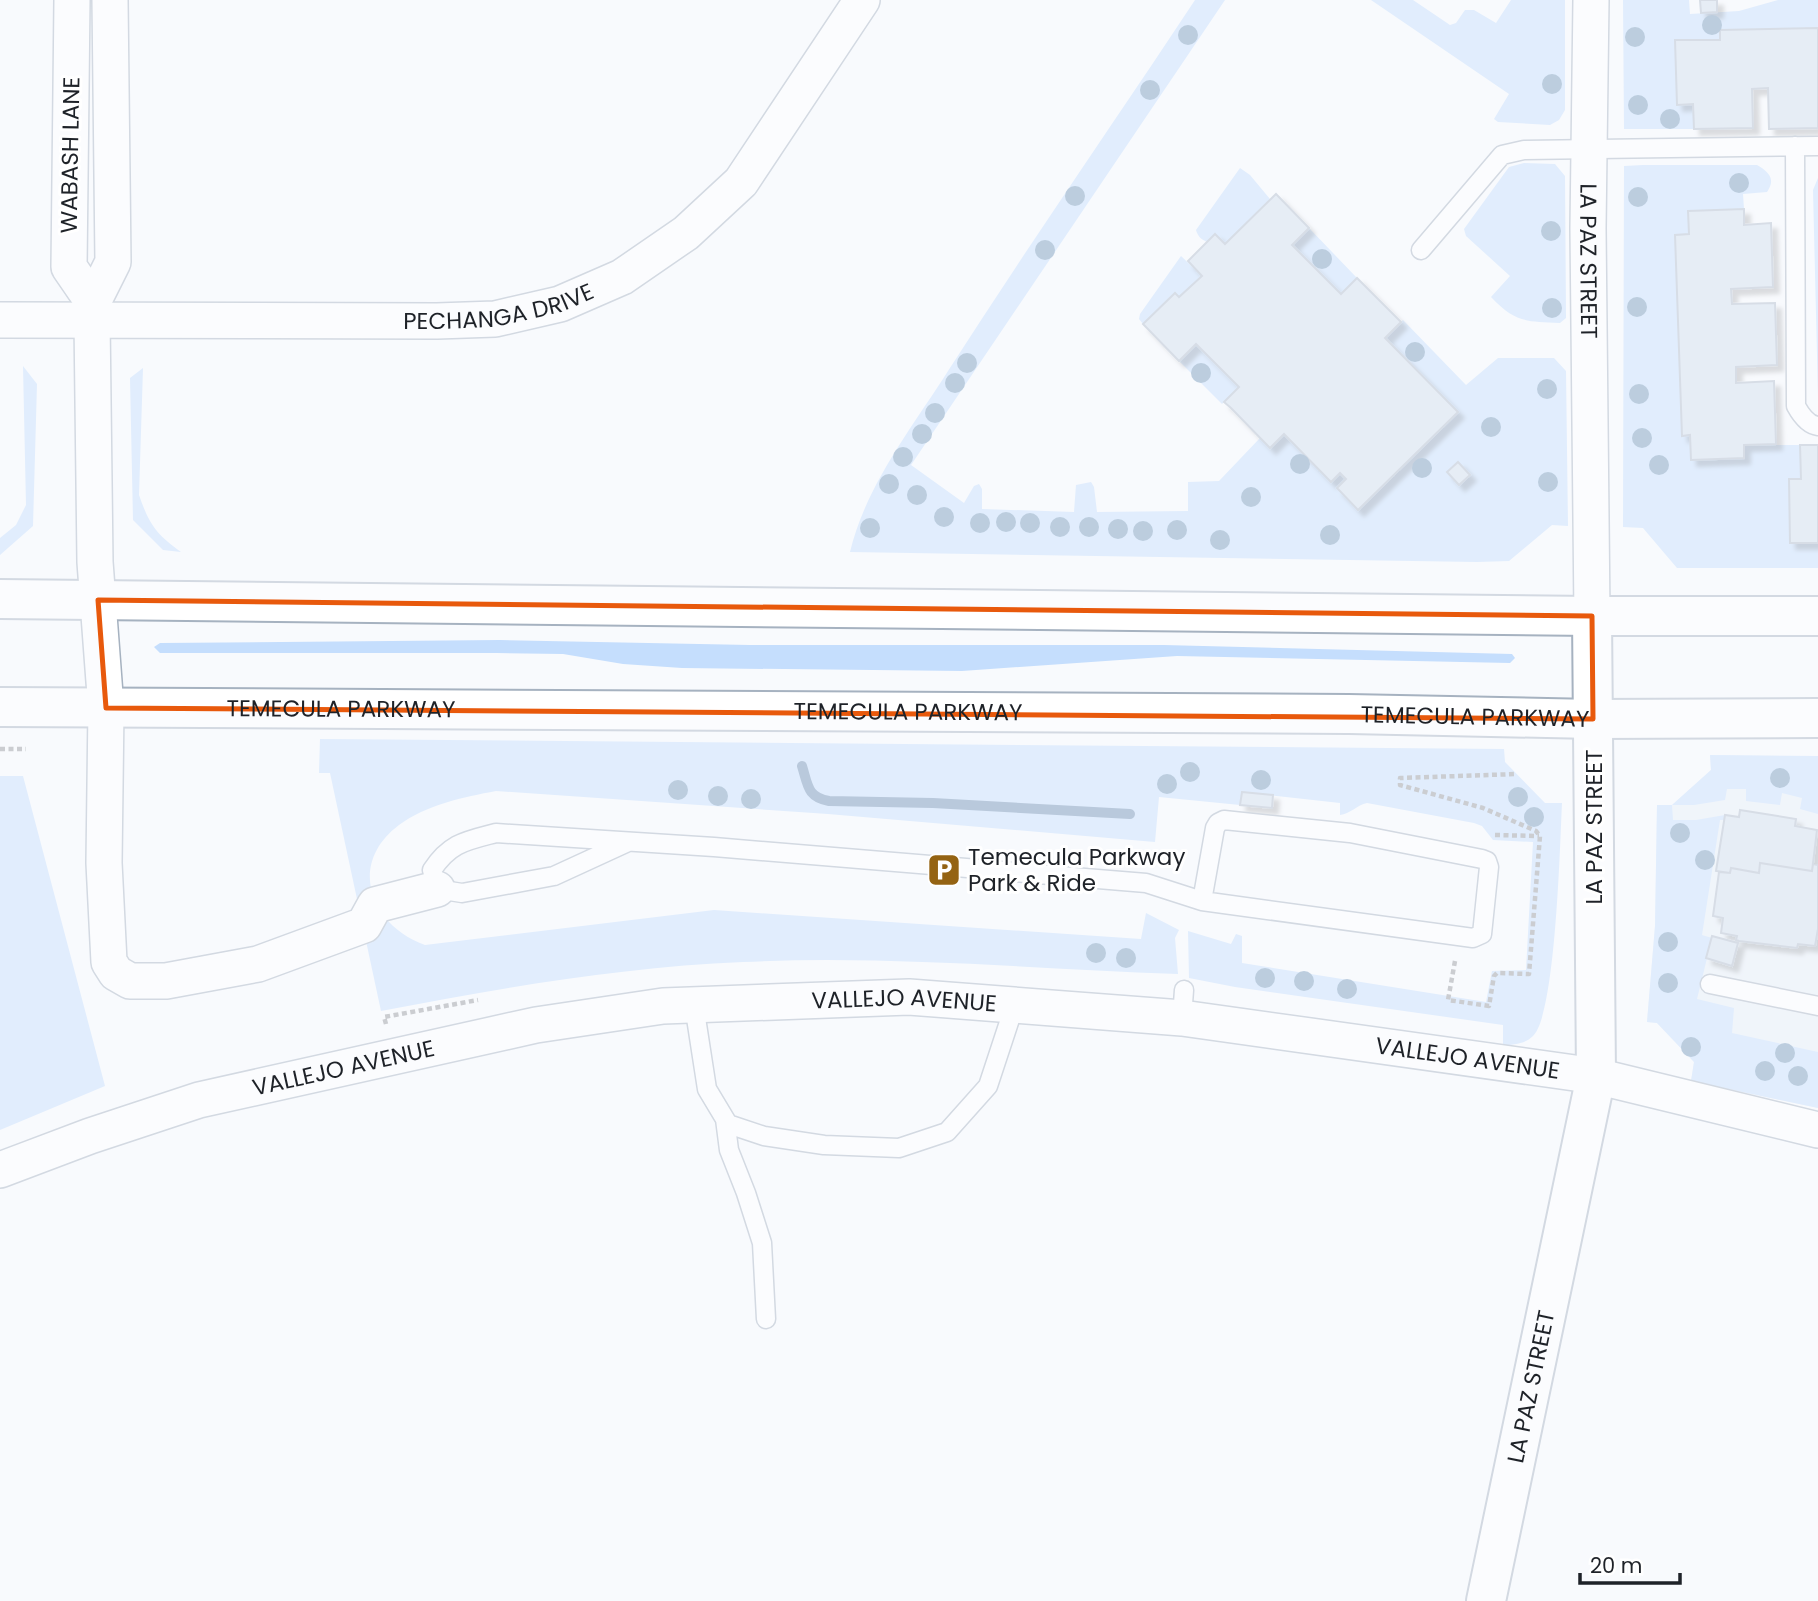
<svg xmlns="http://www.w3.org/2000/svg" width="1818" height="1601" font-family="Poppins,sans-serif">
<defs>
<filter id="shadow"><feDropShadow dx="6" dy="6" stdDeviation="2" flood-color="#0004"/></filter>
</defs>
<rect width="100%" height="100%" fill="#f8fafd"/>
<path fill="#e7eff7" d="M1710 755 1818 756V1108L1691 1081 1694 1062 1657 1023 1647 1022 1655 926 1657 805H1672L1711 770Z"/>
<path fill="#c5defd" d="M1195 0H1225L911 465 964 503 974 486 979 484 982 489V509L1074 512 1076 485 1091 482 1094 487 1097 512 1188 511V482L1219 481 1260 438 1284 434 1331 482 1340 473 1346 479 1337 488 1358 509 1385 338 1403 320 1466 385 1498 358H1554L1566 371 1568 526 1552 525 1509 561 1477 562 850 552C866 485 912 428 948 371 1028 246 1113 124 1195 0Z
M1371 0H1413L1450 25 1456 23 1465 10H1474L1496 23 1511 0H1565V110L1559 120 1550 125 1498 122 1494 119 1509 94Z
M1623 0H1689L1690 14 1739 11 1778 0H1818V28L1720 30V40L1676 41 1677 104H1693L1694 129H1624Z
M1524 163 1555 164 1565 176 1566 318 1560 323C1525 321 1516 323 1491 297L1510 276 1466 236 1464 229 1509 167Z
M1643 165H1757C1769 172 1776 179 1767 192L1743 194 1744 209 1689 211V234L1675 235 1682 435H1690L1691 460 1744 458V445H1800L1801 479 1789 480 1790 543H1818V568H1677L1643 528 1623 527 1624 166Z
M1240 168 1250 175 1270 199 1225 244C1213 243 1200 244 1196 230Z
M1818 178V396L1813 190Z
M1309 228 1357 278 1341 294 1292 245Z
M1181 256 1202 276 1179 297 1174 293 1143 324 1139 319 1140 314Z
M1196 344 1239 387 1222 404 1179 361Z
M23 366 37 384 33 526 0 555V538L16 525 26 505Z
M143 368 139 495C149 524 156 534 181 552L163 550 133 520 130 378Z
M500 640 750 645H1164L1512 654 1515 658 1510 663 1177 656 962 671 682 668 623 664 563 654 497 653H160L154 647 160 643Z
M320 739 1504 749 1505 762 1545 803H1562C1560 843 1556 1014 1533 1036 1525 1044 1513 1045 1503 1045V1025L1235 987 1189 978 1188 931 1231 944 1236 934 1242 936V963L1486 1002 1492 971 1526 970 1533 842 1493 840 1482 826 1474 823 1367 803C1357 805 1350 814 1340 815V803L1242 792 1240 805 1159 797 1155 842 828 814 496 791C464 797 426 805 399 825 347 864 370 925 425 945L714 910 1141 939 1146 913 1179 930 1175 938 1178 974C1033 969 888 955 743 962 622 967 500 988 381 1011L330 773H319Z
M1710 755 1818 756V814L1800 809 1802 798 1782 793 1780 805 1746 801V789H1727L1725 800 1694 805H1672L1673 820H1696L1725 815 1724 820H1720L1702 935 1712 938 1697 999 1734 1008 1732 1033 1818 1052V1108L1691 1081 1694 1062 1657 1023 1647 1022 1655 926 1657 805H1672L1711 770Z
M0 776H23L105 1086 0 1130Z"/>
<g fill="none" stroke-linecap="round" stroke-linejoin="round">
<path stroke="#6e8eb3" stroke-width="10" d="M802 766C808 785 807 797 829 801L933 803 1130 814"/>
</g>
<path fill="#d1ddec" stroke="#afbbca" stroke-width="2" filter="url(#shadow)" d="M1700 0H1717V12L1701 13Z
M1818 28V128L1769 129 1768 88 1752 89 1753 128 1694 129 1693 104 1677 105 1675 40H1720V30Z
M1276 194 1309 228 1292 245 1341 294 1357 278 1401 322 1385 338 1458 412 1358 510 1337 488 1346 479 1340 473 1331 482 1284 434 1270 448 1231 408 1224 402 1239 387 1196 344 1179 361 1143 324 1175 293 1179 297 1202 276 1188 261 1215 234 1225 244Z
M1744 209V225L1771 223 1773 287 1731 289 1732 304 1775 303 1777 365 1736 367V383L1774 381 1776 444 1744 445V458L1691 460 1690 435 1682 436 1675 235 1689 234 1688 211Z
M1800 445H1818V543H1790L1789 479H1801Z
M1458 462 1470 475 1459 485 1447 472Z
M1242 792 1273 795 1272 808 1240 805Z
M1740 810 1796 819 1795 826 1817 830 1812 871 1760 863 1759 873 1731 868 1730 873 1716 871 1725 815 1739 817Z
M1760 863 1812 871 1813 864 1818 865V929L1815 946 1798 944 1797 948 1739 941 1736 940 1737 936 1721 933 1723 918 1713 916 1719 872 1730 873 1731 868 1759 873Z
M1712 936 1738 943 1732 966 1706 958Z"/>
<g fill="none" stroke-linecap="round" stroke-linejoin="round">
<defs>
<path id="service" d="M1795 146 1796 406C1801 415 1808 425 1818 426
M1421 250 1502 155 1524 150 1818 146
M628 842 554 876 462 893 437 889 432 870C450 843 465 841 496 833L714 847 1146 883 1202 901 1473 938 1482 934 1489 867 1487 861 1482 859 1350 833 1224 820 1218 823 1215 828 1202 901
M1710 984 1818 1006
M694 1005 707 1089 728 1124 764 1136 824 1145 899 1148 947 1132 988 1086 1015 1004
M1182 1018 1184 990
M725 1119 729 1150 746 1193 762 1243 766 1319"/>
<g id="minor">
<path d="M72 0 69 267 93 302"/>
<path d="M110 0 113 262 93 302 92 320 95 562 106 708 104 863 109 962 116 973 130 981H166L258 964 364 925 375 905 437 889"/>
<path id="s1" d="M1591 0 1588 228 1592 616"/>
<path id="s2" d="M0 320 437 321 495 319 560 304 622 277 686 233 741 182 862 0"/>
<path id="s3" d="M0 1170 90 1136 199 1100 536 1025 663 1006 909 997 1182 1018 1596 1076 1818 1130"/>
</g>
<g id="secondary">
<path id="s4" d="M1486 1601 1596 1076 1592 616"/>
</g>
<g id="primary">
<path d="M0 599 1592 616H1818"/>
<path id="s5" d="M0 707 1349 714 1593 719 1818 718"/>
</g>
</defs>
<use href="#service" stroke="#a6b2c0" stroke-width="21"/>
<use href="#minor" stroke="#a6b2c0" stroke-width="38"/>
<use href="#secondary" stroke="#a6b2c0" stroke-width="42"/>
<use href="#primary" stroke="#a6b2c0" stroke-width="42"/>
<path stroke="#94979b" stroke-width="4.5" stroke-dasharray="5 3.5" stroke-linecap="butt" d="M0 749H26
M1495 835 1539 836
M1455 961 1448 1000 1489 1006 1494 976 1497 973 1529 974 1540 836 1536 831 1483 808 1400 785V778L1517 774
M386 1024 384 1017 478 1000"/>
<use href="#service" stroke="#fff" stroke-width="18"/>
<use href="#minor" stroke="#fff" stroke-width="35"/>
<use href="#secondary" stroke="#fff" stroke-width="38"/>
<use href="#primary" stroke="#fff" stroke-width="38"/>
</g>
<g fill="#7397b9">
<circle cx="1712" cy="25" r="10"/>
<circle cx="1188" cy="35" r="10"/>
<circle cx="1635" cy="37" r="10"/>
<circle cx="1552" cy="84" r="10"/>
<circle cx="1150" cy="90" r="10"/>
<circle cx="1638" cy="105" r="10"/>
<circle cx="1670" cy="119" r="10"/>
<circle cx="1739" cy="183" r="10"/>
<circle cx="1075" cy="196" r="10"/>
<circle cx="1638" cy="197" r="10"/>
<circle cx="1551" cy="231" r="10"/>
<circle cx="1045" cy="250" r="10"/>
<circle cx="1322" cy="259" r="10"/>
<circle cx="1637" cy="307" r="10"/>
<circle cx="1552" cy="308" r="10"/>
<circle cx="1415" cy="352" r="10"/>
<circle cx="967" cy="363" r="10"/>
<circle cx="1201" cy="373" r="10"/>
<circle cx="955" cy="383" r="10"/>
<circle cx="1547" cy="389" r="10"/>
<circle cx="1639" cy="394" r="10"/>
<circle cx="935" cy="413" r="10"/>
<circle cx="1491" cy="427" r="10"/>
<circle cx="922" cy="434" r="10"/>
<circle cx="1642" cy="438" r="10"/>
<circle cx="903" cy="457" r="10"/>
<circle cx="1300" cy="464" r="10"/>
<circle cx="1659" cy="465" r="10"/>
<circle cx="1422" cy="468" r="10"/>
<circle cx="1548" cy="482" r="10"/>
<circle cx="889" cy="484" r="10"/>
<circle cx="917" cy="495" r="10"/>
<circle cx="1251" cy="497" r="10"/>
<circle cx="944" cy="517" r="10"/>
<circle cx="1006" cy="522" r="10"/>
<circle cx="980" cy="523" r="10"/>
<circle cx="1030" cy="523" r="10"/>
<circle cx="1060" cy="527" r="10"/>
<circle cx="1089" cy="527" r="10"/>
<circle cx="870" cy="528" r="10"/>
<circle cx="1118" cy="529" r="10"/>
<circle cx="1177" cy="530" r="10"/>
<circle cx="1143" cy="531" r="10"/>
<circle cx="1330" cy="535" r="10"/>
<circle cx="1220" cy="540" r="10"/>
<circle cx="1190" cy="772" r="10"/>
<circle cx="1780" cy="778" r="10"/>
<circle cx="1261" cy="780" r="10"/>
<circle cx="1167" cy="784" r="10"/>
<circle cx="678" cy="790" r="10"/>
<circle cx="718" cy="796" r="10"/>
<circle cx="1518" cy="797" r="10"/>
<circle cx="751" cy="799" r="10"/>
<circle cx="1534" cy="817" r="10"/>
<circle cx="1680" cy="833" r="10"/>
<circle cx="1705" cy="860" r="10"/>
<circle cx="1668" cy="942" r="10"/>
<circle cx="1096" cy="953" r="10"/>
<circle cx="1126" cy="958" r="10"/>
<circle cx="1265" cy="978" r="10"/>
<circle cx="1304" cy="981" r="10"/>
<circle cx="1668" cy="983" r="10"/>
<circle cx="1347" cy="989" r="10"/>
<circle cx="1691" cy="1047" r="10"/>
<circle cx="1785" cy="1053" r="10"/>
<circle cx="1765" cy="1071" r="10"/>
<circle cx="1798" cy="1076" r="10"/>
</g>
<path d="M0 0H1818V1601H0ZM98 600 1592 616 1593 719 106 708Z" fill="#f8fafd" fill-opacity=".55" fill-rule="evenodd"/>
<path fill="none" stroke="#e8590c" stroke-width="5" stroke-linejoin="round" d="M98 600 1592 616 1593 719 106 708Z"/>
<defs>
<symbol id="parking-square" viewBox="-11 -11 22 22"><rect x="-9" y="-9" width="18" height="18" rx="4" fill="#946313" stroke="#fff"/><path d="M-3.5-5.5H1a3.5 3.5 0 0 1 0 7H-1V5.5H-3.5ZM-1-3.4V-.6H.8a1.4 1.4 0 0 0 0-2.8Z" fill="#fff"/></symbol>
</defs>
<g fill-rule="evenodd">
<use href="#parking-square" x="925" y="851" width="38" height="38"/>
</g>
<g text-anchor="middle" stroke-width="6" stroke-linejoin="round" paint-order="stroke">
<g font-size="23" fill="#1e2228" stroke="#fff">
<text transform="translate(70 155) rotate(-89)" y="8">WABASH LANE</text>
<text dy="8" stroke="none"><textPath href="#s1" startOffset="261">LA PAZ STREET</textPath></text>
<text dy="8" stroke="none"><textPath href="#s2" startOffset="500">PECHANGA DRIVE</textPath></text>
<text dy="8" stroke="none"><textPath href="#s5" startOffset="341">TEMECULA PARKWAY</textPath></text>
<text dy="8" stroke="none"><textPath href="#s5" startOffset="908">TEMECULA PARKWAY</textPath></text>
<text dy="8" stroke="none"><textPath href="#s5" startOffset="1475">TEMECULA PARKWAY</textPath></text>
<text transform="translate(1594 827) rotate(-90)" y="8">LA PAZ STREET</text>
<text dy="8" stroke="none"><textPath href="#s3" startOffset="926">VALLEJO AVENUE</textPath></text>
<text dy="8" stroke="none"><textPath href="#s3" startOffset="1493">VALLEJO AVENUE</textPath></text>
<text dy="8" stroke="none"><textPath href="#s3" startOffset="359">VALLEJO AVENUE</textPath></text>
<text dy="8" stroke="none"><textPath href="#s4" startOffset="219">LA PAZ STREET</textPath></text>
</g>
<g font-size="23" fill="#1e2228" stroke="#fff" text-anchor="start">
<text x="968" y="865">Temecula Parkway<tspan x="968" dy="26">Park &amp; Ride</tspan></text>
</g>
</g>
<path d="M1580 1573v10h100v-10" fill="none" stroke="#1e2228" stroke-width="3.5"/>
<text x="1590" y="1573" font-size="21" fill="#1e2228" stroke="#ffffff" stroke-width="5" paint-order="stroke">20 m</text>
</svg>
